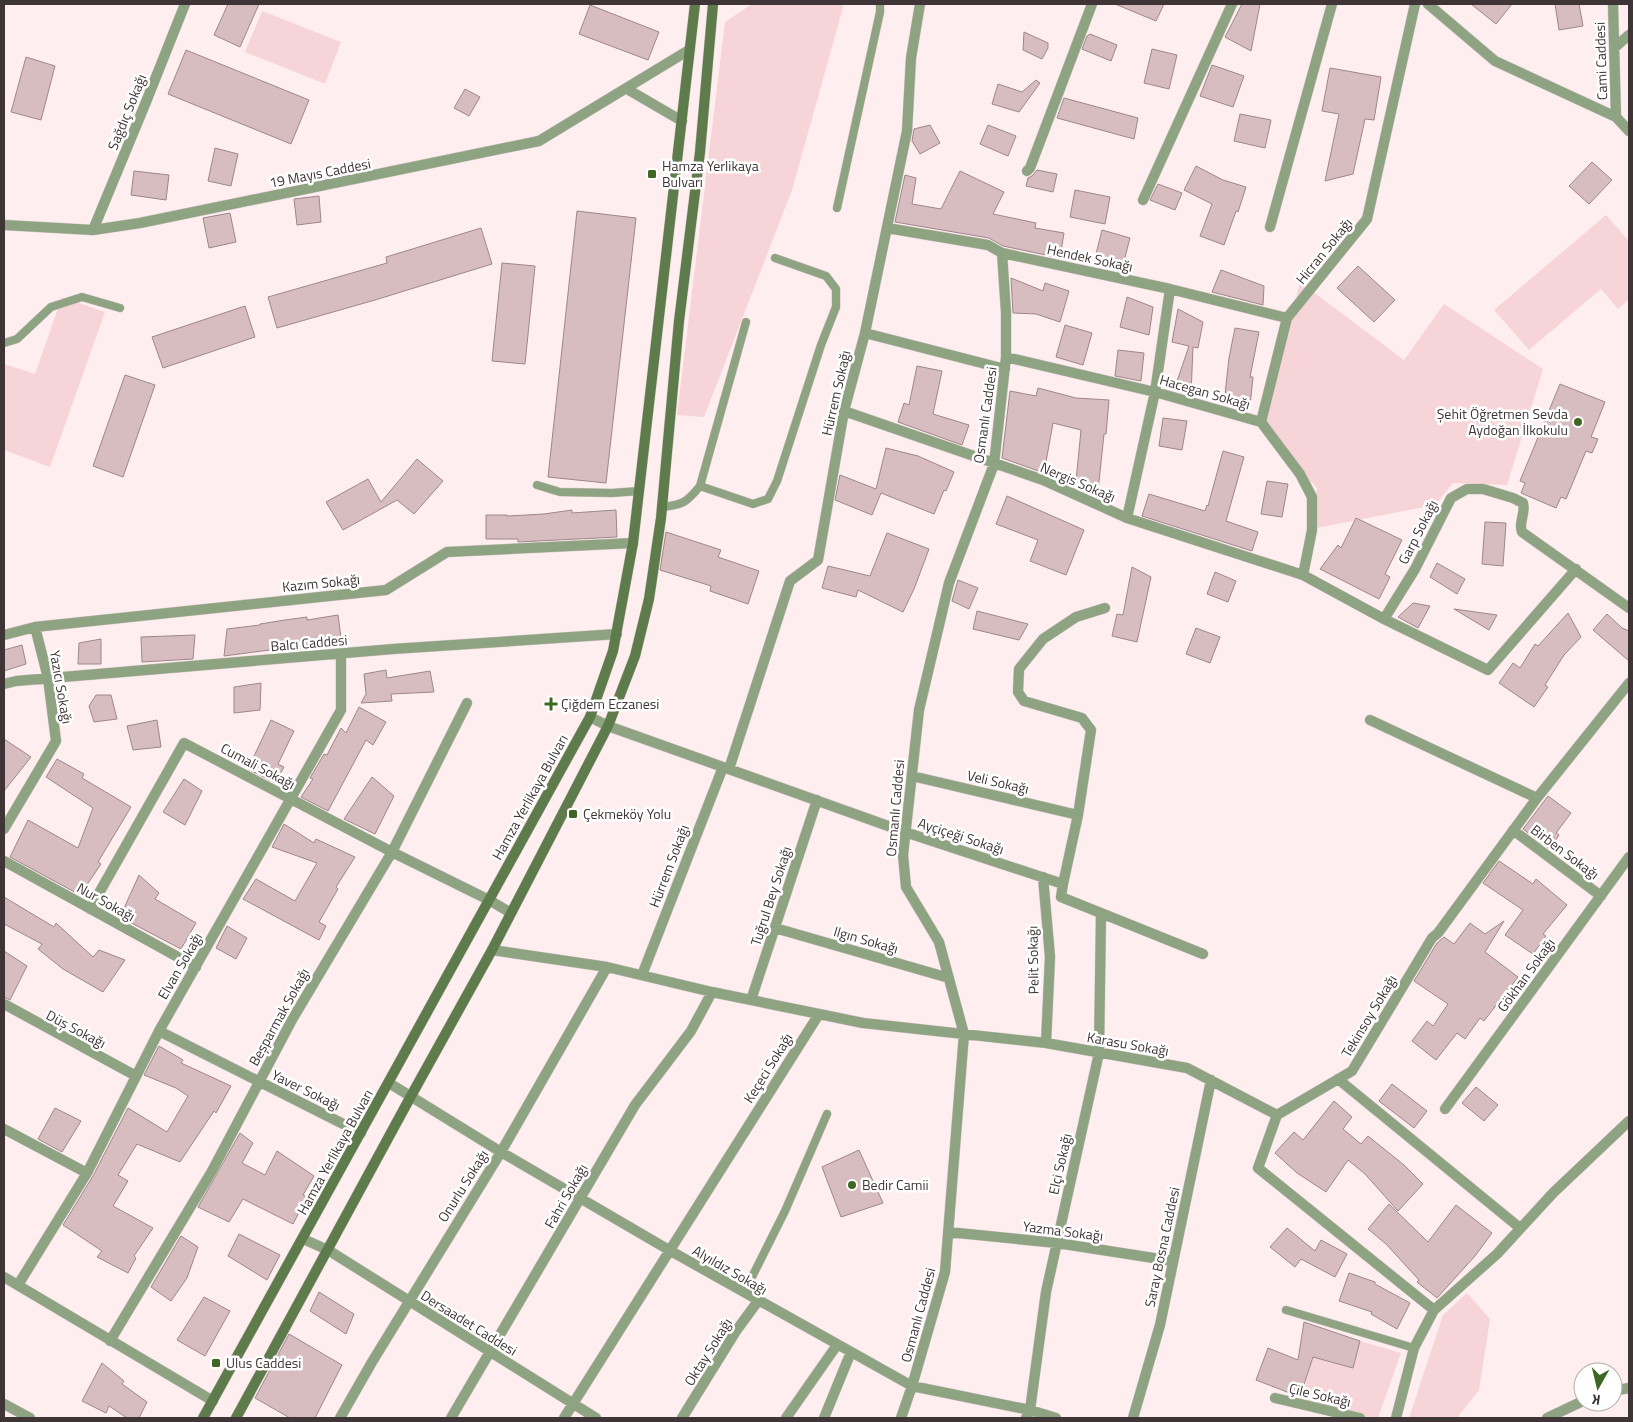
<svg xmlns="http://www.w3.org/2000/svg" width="1633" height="1422" font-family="'Titillium Web',sans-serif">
<rect width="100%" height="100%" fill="#ffeef0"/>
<path fill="#f7d4d8" d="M752 4H844L792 190 704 417 677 415 725 22Z
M262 11 341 42 325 84 245 52Z
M1606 215 1629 241V299L1618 309 1601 289 1529 350 1494 310Z
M1300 282 1404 360 1444 304 1543 369 1507 485 1453 483 1435 505 1311 529 1317 488 1264 431Z
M62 297 105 312 50 467 4 450V364L35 374Z
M1467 1293 1490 1319 1479 1390 1457 1418H1409L1443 1315Z
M1360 1341 1401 1353 1378 1418H1370L1301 1400 1313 1357 1353 1368Z"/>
<path fill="#d7bdc0" stroke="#9e8689" d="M228 4H259L240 47 214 35Z
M1115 4H1164L1156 21Z
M1242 4H1260L1251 51 1225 37Z
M1471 4H1512L1496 24Z
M1555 4H1579L1583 26 1559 30Z
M590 5 659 32 648 60 579 34Z
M1024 32 1048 43V48L1042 59 1023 50Z
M1090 34 1117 45 1111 61 1082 49 1087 36Z
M1152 49 1177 55 1169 89 1144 83Z
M186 50 309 100 291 144 168 94Z
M26 57 55 66 41 120 11 112Z
M1212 65 1244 76 1233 107 1200 96Z
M1330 68 1381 77 1374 120 1365 119 1353 174 1325 181 1339 114 1322 111Z
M1036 80 1040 83 1019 112 992 104 998 84 1022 92Z
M465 89 480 97 469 116 454 108Z
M1064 98 1138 118 1134 139 1057 118Z
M1240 114 1271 120 1265 148 1234 141Z
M930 125 940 143 920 154 912 141 914 129Z
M988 125 1016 136 1008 156 980 144Z
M215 148 238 154 231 186 208 181Z
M1592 162 1612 180 1589 204 1569 186Z
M1196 166 1223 180 1246 187 1238 212 1236 211 1224 245 1200 236 1212 204 1184 190Z
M1037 170 1057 174 1053 192 1026 186 1028 178 1032 176Z
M134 171 169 175 166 200 131 195Z
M960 171 1004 192 993 214 1036 223 1035 228 1064 233 1060 258 1003 246 989 238 895 222 905 175 916 178 912 204 941 209Z
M1158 184 1182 193 1175 210 1150 200Z
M1075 190 1110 197 1105 224 1070 217Z
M319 196 321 222 297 225 294 199Z
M577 211 636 218 606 483 548 477Z
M230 213 236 242 209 248 203 218Z
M481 228 492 264 375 300 277 328 268 297 387 263 386 257Z
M1102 230 1130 238 1122 269 1094 262Z
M502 263 535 266 525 364 492 361Z
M1358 266 1395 300 1374 322 1337 288Z
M1221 270 1264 286 1263 305 1212 292Z
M1011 278 1043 291 1045 283 1069 291 1060 322 1036 314 1013 313Z
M1127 297 1153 307 1149 335 1120 327Z
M245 306 255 337 163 368 152 337Z
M1178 309 1203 322 1198 348 1193 347 1191 395 1174 390 1189 346 1172 342Z
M1065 325 1092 333 1083 365 1056 357Z
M1235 328 1259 332 1250 377H1253L1250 406 1224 403 1229 358Z
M1118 350 1144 353 1141 381 1115 376Z
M917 366 942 371 933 414 969 425 962 445 898 422 904 403 909 405Z
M125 375 155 385 123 477 93 466Z
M1560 384 1605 402 1591 437 1598 439 1592 453 1586 451 1566 499 1561 497 1556 508 1521 493 1525 483 1520 481Z
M1038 388 1076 398 1109 400 1106 434H1104L1098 491 1076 481 1081 430 1053 423 1044 473 1002 458 1010 391 1036 396Z
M1163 418 1187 421 1182 450 1159 446Z
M886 448 918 456 954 472 946 491 944 490 934 514 881 493 872 515 835 500 840 475 876 489Z
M1223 451 1244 457 1226 521 1258 532 1252 551 1142 516 1149 494 1205 511 1207 505 1208 506Z
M417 459 443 481 414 514 397 500 343 530 326 502 368 479 381 502Z
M1267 481 1288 484 1282 517 1261 514Z
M1007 496 1084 530 1066 575 1030 561 1038 540 996 524Z
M572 510V513L616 510 617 537 518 542V539H486V515H507V516L544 514Z
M1356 518 1402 540 1385 574 1390 577 1379 599 1320 569 1338 545 1341 548Z
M1485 522 1506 523 1503 566 1482 564Z
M666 532 721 550 718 557 759 571 748 604 710 591 711 586 660 570Z
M887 533 929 549 914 589 903 612 858 590 856 597 822 588 828 566 870 576Z
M1437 563 1465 579 1457 594 1430 577Z
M1132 567 1151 577 1137 642 1112 636 1117 614 1123 615Z
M1215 572 1236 581 1228 602 1207 594Z
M958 580 978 588 969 609 952 601Z
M1413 603 1430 606 1418 628 1398 617Z
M1454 609 1497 615 1489 630Z
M977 611 1028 624 1019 640 973 629Z
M1568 613 1581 637 1564 655 1545 685 1548 687 1534 707 1499 683 1513 663 1520 668 1535 644 1538 646Z
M1607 614 1622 628 1629 631V661L1593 630Z
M338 615 342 645 316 646V644L224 656 227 629 260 625V624L285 620 307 617V620Z
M1196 628 1220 637 1210 663 1186 654Z
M195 635 193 659 142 662 141 637Z
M101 639V664H78L79 643Z
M22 645 26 664 4 671V650Z
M386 670 387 678 430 671 434 692 391 694 392 701 361 703 366 694 364 674Z
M261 683 260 710 234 713V687Z
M96 695H111L117 719 94 722 89 706Z
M359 707 386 722 373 745 366 740 328 811 301 797 313 779 310 778 324 754 327 755 341 728 346 733Z
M157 720 161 747 133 750 127 726Z
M271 720 294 731 278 764 284 767 275 783 248 769Z
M4 739 31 757 4 791Z
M57 759 84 774 82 778 131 807 98 862 101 864 80 895 10 857 28 820 78 848 93 808 46 777Z
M372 777 394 796 375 834 344 819Z
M184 779 202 791 185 825 163 812Z
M1548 796 1571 813 1556 833 1559 835 1550 849 1523 829Z
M284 824 314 843 316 839 355 857 336 887 338 889 319 922 326 926 319 940 243 899 256 879 295 901 317 863 272 847Z
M1499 861 1533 884 1536 879 1567 905 1543 934 1546 936 1533 954 1505 935 1523 910 1483 883Z
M139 875 159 893 155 899 196 923 181 949 120 917Z
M4 897 54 927 56 923 93 957 99 950 125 960 103 992 63 969 38 949 42 944 4 924Z
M1504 921 1485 952 1518 977 1484 1021 1480 1018 1465 1039 1457 1033 1436 1060 1412 1041 1427 1021 1433 1026 1448 1004 1414 981 1437 943 1444 937 1454 944 1470 923 1485 934Z
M227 926 247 938 236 959 216 948Z
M4 951 27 966 10 1000 4 997Z
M159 1046 183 1060 181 1063 231 1086 216 1113 214 1111 180 1162 137 1144 118 1175 128 1181 113 1206 153 1228 134 1256 136 1258 128 1273 97 1257 102 1251 63 1225 93 1176 128 1108 167 1132 188 1096 176 1088 144 1075Z
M1392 1084 1427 1111 1414 1128 1379 1101Z
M1476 1087 1498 1105 1484 1121 1462 1103Z
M1334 1101 1352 1117 1343 1129 1361 1144 1368 1136 1404 1165 1423 1184 1398 1211 1365 1174 1348 1160 1326 1192 1297 1173 1275 1153 1294 1132 1303 1140Z
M55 1108 81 1121 62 1152 38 1139Z
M240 1133 253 1143 242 1163 265 1175 277 1151 314 1176 303 1195 307 1197 293 1224 243 1199 229 1222 198 1207Z
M859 1150 883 1203 841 1217 822 1167Z
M1389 1204 1428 1242 1456 1205 1492 1233 1475 1256 1437 1298 1417 1282 1419 1280 1386 1244 1368 1229Z
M1287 1228 1315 1251 1321 1240 1347 1254 1335 1277 1301 1259 1295 1267 1270 1247Z
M239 1234 280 1255 267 1280 228 1256Z
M181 1236 198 1247 187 1278 171 1301 151 1287Z
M1349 1273 1375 1282V1284L1410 1303 1397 1329 1371 1314 1372 1312 1339 1301Z
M319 1292 354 1314 346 1334 310 1311Z
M204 1297 230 1311 205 1356 177 1340Z
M1304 1322 1360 1341 1353 1368 1313 1357 1300 1397 1256 1380 1268 1348 1298 1360Z
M289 1334 342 1365 315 1418H290L255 1398Z
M102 1363 124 1381 122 1384 147 1402 139 1418H127L109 1406 106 1413 82 1401Z"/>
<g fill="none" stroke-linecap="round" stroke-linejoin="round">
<defs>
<path id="service" d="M837 208 880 12V4
M4 343 17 339 51 307 82 297 120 308
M537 485 560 492 612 493 639 491
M700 486 746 322
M662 507C683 505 687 502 700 486L753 504 768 499 777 481 821 345 836 307V289L826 276 775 258
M744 1293 785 1211 827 1114
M1286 1310 1414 1348"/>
<path id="minor" d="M1428 4 1495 61 1616 117 1629 131
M1613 4 1616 117
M1614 48 1629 35
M1027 171 1030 168 1092 4
M1143 200 1232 4
M1270 227 1332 4
M887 228 988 245 1002 253 1170 289 1287 318
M93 230 146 102 185 4
M865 333 1005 369
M1006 357 1155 392 1261 422 1300 474 1312 497V530L1303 575
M844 411 1043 480 1127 518 1303 575 1384 619 1488 670 1576 569
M1261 422 1287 318 1367 219 1415 4
M1127 518 1155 392 1170 289
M1384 619 1415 569 1451 498 1467 489H1483L1513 498 1523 503C1526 514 1518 522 1522 532L1629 608
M4 635 35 627 386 590 447 552 633 543
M4 684 16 681 393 649 617 634
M590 717 608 726 905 832 1063 884 1061 897 1203 954
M1370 720 1537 798
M729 769 790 581 818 560 844 411 865 333 907 131 911 58 920 4
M912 776 1078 815
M4 829 56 741 48 678 35 627
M1513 830 1601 896
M4 861 196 967
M1043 877 1050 957 1046 1043
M1063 884 1078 815 1091 730 1082 718 1024 701 1018 692 1019 669 1043 639 1076 617 1105 608
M90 909 184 743 392 852 489 900 511 913
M775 928 949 978
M492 950 607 967 712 992 819 1014 564 1418
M642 975 723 767
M751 1000 817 800
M4 1004 136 1076
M819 1014 863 1023 1046 1043 1187 1068 1277 1115
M159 1031 361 1133
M1338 1079 1520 1228
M389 1083 501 1152 669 1250 912 1386 1030 1410 1056 1418
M1445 1109 1629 857
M4 1129 87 1173
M948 1232 1057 1243 1173 1261
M303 1239 328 1250 596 1418
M4 1277 213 1401
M18 1285 87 1173 159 1031 341 710V654
M1434 1310 1258 1168 1277 1115 1352 1071 1432 938 1438 933 1537 798 1629 683
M110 1341 212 1171 293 1018 392 852 467 703
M1613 1391 1629 1388
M1275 1398 1360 1418
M4 1404 30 1418
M340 1418 372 1362 501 1152 607 967
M451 1418 635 1105 691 1031 712 992
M682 1418 736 1331 758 1301
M786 1418 837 1345
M824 1418 851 1352
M901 1418 912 1386 945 1272 964 1034 939 942 906 887 903 855 919 710 949 583 994 464 1006 357V312L1002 253
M1026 1418 1030 1410 1046 1292 1099 1053 1101 913
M1133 1418 1160 1325 1211 1080
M1396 1418 1414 1348 1434 1310 1497 1254 1553 1193 1629 1121
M1547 1418 1583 1401"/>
<path id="tertiary" d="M627 89 682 121
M4 225 93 230 140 223 539 141 689 50"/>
<path id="secondary" d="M203 1418 590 717 613 651 633 543 695 4
M236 1418 411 1096 492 950 608 726 635 656 649 599 661 518 679 321 700 152 713 4"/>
</defs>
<use href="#service" stroke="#d9c9cb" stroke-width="9"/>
<use href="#minor" stroke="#d9c9cb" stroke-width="11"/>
<use href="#tertiary" stroke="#d9c9cb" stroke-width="11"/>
<use href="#secondary" stroke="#d9c9cb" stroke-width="11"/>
<use href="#service" stroke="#8da382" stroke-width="8"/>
<use href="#minor" stroke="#8da382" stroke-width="10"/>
<use href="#tertiary" stroke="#8da382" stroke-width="10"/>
<use href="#secondary" stroke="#5d7b4b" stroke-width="10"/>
</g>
<g fill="#3f6723" stroke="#fff" stroke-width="2">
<rect x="647" y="169" width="10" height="10" rx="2.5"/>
<circle cx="1578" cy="422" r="5"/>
<path d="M548.5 696.5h5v5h5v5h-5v5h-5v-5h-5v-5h5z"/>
<rect x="568" y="809" width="10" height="10" rx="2.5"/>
<circle cx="852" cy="1185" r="5"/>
<rect x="211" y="1358" width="10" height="10" rx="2.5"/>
</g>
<g text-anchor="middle" stroke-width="5" stroke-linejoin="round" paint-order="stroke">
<g font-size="14" fill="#3f3536" stroke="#fff">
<text transform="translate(1601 61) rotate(-92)" y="5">Cami Caddesi</text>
<text transform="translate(127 112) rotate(-68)" y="5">Sağdıç Sokağı</text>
<text transform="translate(320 173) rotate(-11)" y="5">19 Mayıs Caddesi</text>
<text transform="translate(1324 251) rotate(-51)" y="5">Hicran Sokağı</text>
<text transform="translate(1090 258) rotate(12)" y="5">Hendek Sokağı</text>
<text transform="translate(1205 392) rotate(16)" y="5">Hacegan Sokağı</text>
<text transform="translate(836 393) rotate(-77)" y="5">Hürrem Sokağı</text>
<text transform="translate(985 415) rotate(-82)" y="5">Osmanlı Caddesi</text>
<text transform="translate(1078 482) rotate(23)" y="5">Nergis Sokağı</text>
<text transform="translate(1418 532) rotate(-63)" y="5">Garp Sokağı</text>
<text transform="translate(321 583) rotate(-6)" y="5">Kazım Sokağı</text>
<text transform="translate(309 643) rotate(-5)" y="5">Balcı Caddesi</text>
<text transform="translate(61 687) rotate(80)" y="5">Yazıcı Sokağı</text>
<text transform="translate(258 766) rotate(28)" y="5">Cumali Sokağı</text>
<text transform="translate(998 782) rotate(13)" y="5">Veli Sokağı</text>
<text transform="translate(530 797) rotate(-61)" y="5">Hamza Yerlikaya Bulvarı</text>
<text transform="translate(895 808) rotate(-85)" y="5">Osmanlı Caddesi</text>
<text transform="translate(961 836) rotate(18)" y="5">Ayçiçeği Sokağı</text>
<text transform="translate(1565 852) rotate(37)" y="5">Birben Sokağı</text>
<text transform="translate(669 866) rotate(-69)" y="5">Hürrem Sokağı</text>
<text transform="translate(771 896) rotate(-72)" y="5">Tuğrul Bey Sokağı</text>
<text transform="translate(106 902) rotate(29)" y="5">Nur Sokağı</text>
<text transform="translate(866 940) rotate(16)" y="5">Ilgın Sokağı</text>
<text transform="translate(1033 960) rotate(-91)" y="5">Pelit Sokağı</text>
<text transform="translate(180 966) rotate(-60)" y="5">Elvan Sokağı</text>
<text transform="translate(1526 975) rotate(-54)" y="5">Gökhan Sokağı</text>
<text transform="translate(1369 1016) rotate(-59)" y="5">Tekinsoy Sokağı</text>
<text transform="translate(279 1017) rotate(-61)" y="5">Beşparmak Sokağı</text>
<text transform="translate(76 1029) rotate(28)" y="5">Düş Sokağı</text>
<text transform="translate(1128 1044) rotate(10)" y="5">Karasu Sokağı</text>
<text transform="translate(768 1068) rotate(-58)" y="5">Keçeci Sokağı</text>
<text transform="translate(306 1090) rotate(26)" y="5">Yaver Sokağı</text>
<text transform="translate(335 1152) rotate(-61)" y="5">Hamza Yerlikaya Bulvarı</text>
<text transform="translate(1060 1164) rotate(-77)" y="5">Elçi Sokağı</text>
<text transform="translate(463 1186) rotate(-58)" y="5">Onurlu Sokağı</text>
<text transform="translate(566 1196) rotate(-60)" y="5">Fahri Sokağı</text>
<text transform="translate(1063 1231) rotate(7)" y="5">Yazma Sokağı</text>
<text transform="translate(1162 1247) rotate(-78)" y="5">Saray Bosna Caddesi</text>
<text transform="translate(730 1270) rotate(30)" y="5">Alyıldız Sokağı</text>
<text transform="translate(918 1315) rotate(-75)" y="5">Osmanlı Caddesi</text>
<text transform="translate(469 1323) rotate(32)" y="5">Dersaadet Caddesi</text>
<text transform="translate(708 1352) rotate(-58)" y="5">Oktay Sokağı</text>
<text transform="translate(1320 1395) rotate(13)" y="5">Çile Sokağı</text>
</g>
<g font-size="14" fill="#3f3536" stroke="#fff" text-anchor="start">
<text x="662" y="171">Hamza Yerlikaya<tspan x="662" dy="16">Bulvarı</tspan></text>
<text x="1568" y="419" text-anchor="end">Şehit Öğretmen Sevda<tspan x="1568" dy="16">Aydoğan İlkokulu</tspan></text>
<text x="561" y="709">Çiğdem Eczanesi</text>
<text x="583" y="819">Çekmeköy Yolu</text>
<text x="862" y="1190">Bedir Camii</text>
<text x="226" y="1368">Ulus Caddesi</text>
</g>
</g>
<rect width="1633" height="1422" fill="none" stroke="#3f3536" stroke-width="10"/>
<g transform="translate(1598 1387) rotate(188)"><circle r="24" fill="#ffffff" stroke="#b2aeaf"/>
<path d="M0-4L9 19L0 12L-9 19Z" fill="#3f6723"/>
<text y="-8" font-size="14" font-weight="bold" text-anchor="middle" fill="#3f3536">K</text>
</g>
</svg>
